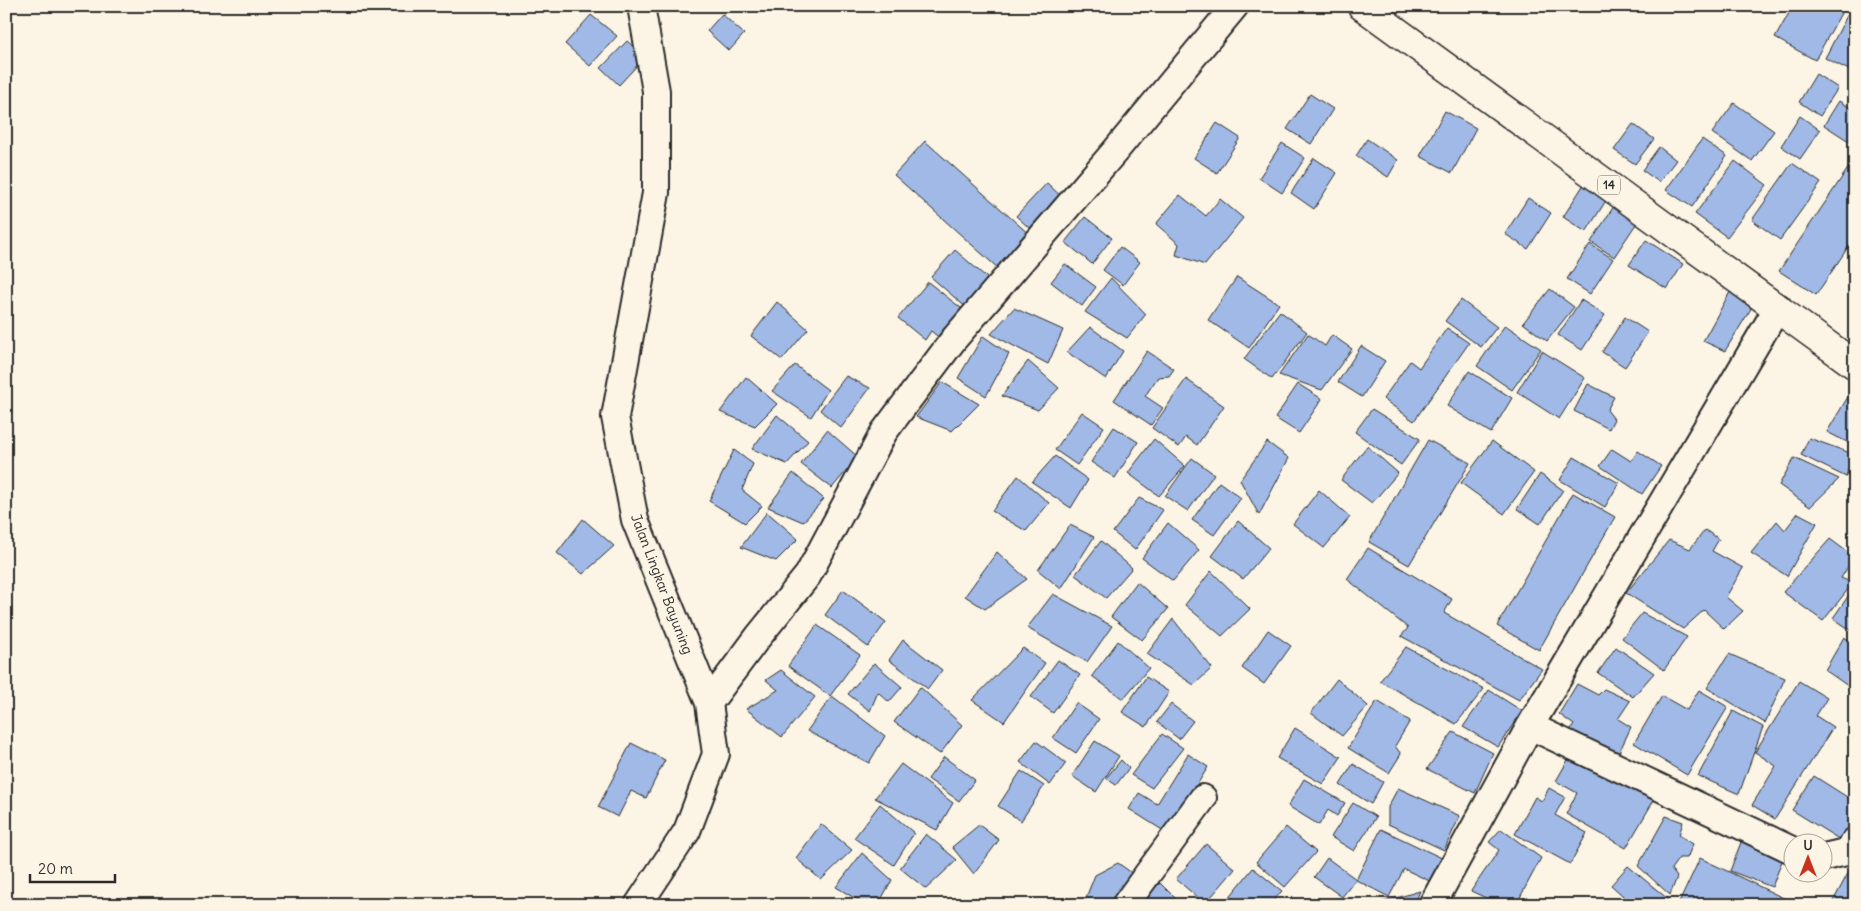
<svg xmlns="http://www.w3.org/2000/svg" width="1861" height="911" font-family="Delius,sans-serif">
<rect width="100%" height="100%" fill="#fcf5e5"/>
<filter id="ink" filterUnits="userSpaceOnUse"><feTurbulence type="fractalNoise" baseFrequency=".02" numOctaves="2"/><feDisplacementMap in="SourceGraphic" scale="10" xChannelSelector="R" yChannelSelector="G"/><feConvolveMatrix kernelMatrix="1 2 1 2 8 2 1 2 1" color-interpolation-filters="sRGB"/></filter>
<g filter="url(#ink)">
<path fill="#a0b9e6" stroke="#2b2b2b" d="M1793 6H1840L1844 8 1815 60 1775 38Z
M1852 6H1855V73L1825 58Z
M722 14 744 34 729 51 707 31Z
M591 15 617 36 590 66 565 44Z
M627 41 645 57 619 85 601 68Z
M1816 74 1838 88 1820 116 1799 102Z
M1310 94 1333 109 1311 144 1287 129Z
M1839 101 1855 111V145L1824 125Z
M1734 103 1774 131 1752 161 1712 133Z
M1445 111 1476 128 1452 173 1420 156Z
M1800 116 1820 130 1800 159 1781 146Z
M1217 123 1240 138 1217 173 1194 158Z
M1633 124 1654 139 1635 164 1614 150Z
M1367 139 1398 160 1388 177 1356 156Z
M1702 139 1727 156 1692 207 1666 190Z
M925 141 1031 236 1000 270 894 175Z
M1282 143 1305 158 1282 193 1259 178Z
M1659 147 1676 160 1659 182 1642 170Z
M1314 158 1337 173 1314 209 1291 193Z
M1855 158V237L1816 295 1779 271Z
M1735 161 1767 185 1727 237 1695 214Z
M1792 163 1821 183 1780 240 1752 220Z
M1586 181 1609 196 1586 232 1563 217Z
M1047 183 1067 202 1037 235 1016 216Z
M1180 195 1206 216 1220 199 1243 218 1205 265 1176 255 1179 244 1156 224Z
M1528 198 1551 213 1528 249 1505 234Z
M1614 206 1638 221 1614 257 1591 242Z
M1085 217 1112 238 1092 264 1065 242Z
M1646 240 1683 264 1667 289 1629 265Z
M1590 244 1613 259 1590 294 1567 279Z
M1120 247 1140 262 1123 285 1103 270Z
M955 250 993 283 969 310 931 277Z
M1065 264 1096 287 1082 306 1051 282Z
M1237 277 1279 304 1249 348 1208 320Z
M1111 278 1146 314 1127 338 1085 312Z
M928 282 966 312 943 341 931 331 925 340 898 318Z
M1550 289 1574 307 1547 341 1523 323Z
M1730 292 1752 307 1725 351 1703 341Z
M1461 300 1497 327 1481 347 1445 321Z
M1581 300 1605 315 1582 350 1558 335Z
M777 302 808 329 782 360 751 336Z
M1014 308 1063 330 1048 364 991 334Z
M1280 311 1307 332 1272 379 1244 359Z
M1625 317 1648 332 1625 367 1602 352Z
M1505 325 1541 349 1512 390 1477 366Z
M1090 327 1123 351 1106 379 1067 352Z
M1447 328 1469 343 1414 421 1383 399 1410 361 1419 368Z
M1308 334 1325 346 1332 335 1352 349 1322 390 1279 375Z
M983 336 1009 354 986 396 958 378Z
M1361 346 1385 361 1362 397 1338 382Z
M1147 351 1174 369 1169 376 1158 377 1145 396 1163 408 1151 425 1114 400Z
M1542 351 1585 378 1559 419 1517 392Z
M1028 361 1059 388 1038 410 1002 396Z
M795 365 828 390 811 417 772 391Z
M1469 371 1512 398 1491 433 1447 406Z
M846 376 870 388 841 428 820 410Z
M746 377 777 404 755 426 720 412Z
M1186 379 1224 406 1197 445 1186 437 1179 447 1152 428Z
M942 382 979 404 952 431 916 417Z
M1298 384 1322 399 1299 433 1275 418Z
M1588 384 1614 397 1607 410 1614 419 1609 429 1574 411Z
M1855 385V446L1827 432Z
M1372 409 1420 439 1401 465 1355 432Z
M1082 412 1104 427 1077 465 1055 450Z
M777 415 808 441 787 464 752 449Z
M1114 427 1138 442 1115 478 1091 462Z
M827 430 858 457 832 488 801 464Z
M1809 438 1853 454 1846 477 1801 455Z
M1154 439 1185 466 1159 496 1128 473Z
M1428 440 1470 463 1409 565 1369 542Z
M1492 441 1534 472 1504 514 1461 483Z
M1267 442 1289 458 1259 515 1240 480Z
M1367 446 1398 473 1372 503 1341 480Z
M1612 449 1631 461 1638 451 1661 466 1642 494 1600 466Z
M734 450 753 464 742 490 762 506 745 523 709 501Z
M1055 456 1088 480 1071 508 1032 482Z
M1574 457 1619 483 1605 507 1560 480Z
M1192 458 1214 474 1188 511 1165 496Z
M1794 458 1839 479 1810 507 1779 485Z
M793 473 824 499 803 522 768 507Z
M1540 474 1563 490 1540 524 1517 509Z
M1018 476 1049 503 1026 531 992 511Z
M1219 482 1241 498 1214 535 1192 520Z
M1319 490 1350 517 1324 548 1293 524Z
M1573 493 1615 517 1539 650 1497 626Z
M1139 498 1163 510 1135 550 1113 532Z
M767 512 798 539 776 561 741 547Z
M1798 513 1817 523 1787 576 1751 553 1777 521 1785 530Z
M583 519 614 546 583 574 557 553Z
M1238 521 1269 548 1243 579 1212 556Z
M1168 523 1199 550 1173 581 1142 558Z
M1070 525 1094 537 1061 589 1038 570Z
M1705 530 1719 539 1712 551 1743 568 1726 597 1743 611 1724 629 1704 610 1683 629 1626 593 1669 540 1690 549Z
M1830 539 1854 557 1841 578 1853 583 1823 621 1783 592Z
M1101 541 1132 568 1106 598 1075 575Z
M1368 548 1452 599 1444 613 1542 669 1519 700 1401 636 1408 628 1347 579Z
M997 552 1027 579 985 609 965 596Z
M1211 571 1250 609 1222 636 1185 605Z
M1137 582 1168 609 1142 640 1111 617Z
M843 590 886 622 868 647 825 615Z
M1851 592 1855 594V633L1833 618Z
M1053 594 1112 626 1087 662 1027 628Z
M1642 613 1687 637 1664 670 1622 638Z
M1173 619 1212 668 1194 685 1147 654Z
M817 625 860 655 830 696 788 666Z
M1268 630 1291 646 1264 684 1242 668Z
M1844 637 1855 644V691L1825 670Z
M903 640 942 670 928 689 889 660Z
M1118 641 1149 668 1123 699 1092 676Z
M1406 647 1484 689 1456 724 1380 681Z
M1616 647 1654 673 1633 697 1598 673Z
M1023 648 1045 663 1004 722 972 700Z
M1729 654 1785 678 1765 723 1707 688Z
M1058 660 1080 675 1053 713 1031 697Z
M874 663 902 687 889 702 878 692 870 711 848 694Z
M781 670 815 697 782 737 746 709 778 690 766 680Z
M1146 677 1169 692 1146 727 1122 712Z
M1337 679 1368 706 1342 736 1311 713Z
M1799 681 1827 698 1816 716 1833 727 1775 819 1752 805 1776 766 1755 752Z
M1577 684 1598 695 1604 689 1630 701 1618 719 1631 727 1616 759 1566 735 1574 725 1559 714Z
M920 687 962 725 940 754 894 722Z
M1489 690 1522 711 1498 747 1463 727Z
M1699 690 1728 707 1687 775 1634 743 1662 696 1687 710Z
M832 696 885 736 869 763 807 731Z
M1377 701 1410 721 1395 746 1401 754 1389 773 1348 748Z
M1076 703 1099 719 1076 753 1053 738Z
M1171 704 1193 721 1179 739 1157 722Z
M1733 711 1763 727 1739 794 1698 776Z
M1295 728 1341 757 1323 784 1277 758Z
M1453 732 1493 753 1475 793 1427 769Z
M1162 734 1183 748 1152 788 1131 775Z
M1036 741 1066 763 1050 785 1020 762Z
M1095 741 1119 756 1096 792 1072 776Z
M631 743 665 760 646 798 631 791 618 817 598 807Z
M1572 753 1654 800 1626 848 1566 814 1577 793 1556 781Z
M1188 754 1208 767 1167 833 1129 809 1139 793 1157 804Z
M944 757 975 780 959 801 928 779Z
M1121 760 1129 768 1116 785 1106 778Z
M901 764 953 803 937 830 875 798Z
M1353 764 1383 782 1371 804 1340 785Z
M1021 771 1044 786 1021 821 998 806Z
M1814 776 1855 802V821L1842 841 1792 810Z
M1855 776V791L1848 787Z
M1304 779 1345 803 1337 816 1328 810 1319 825 1288 806Z
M1398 788 1460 816 1444 850 1388 824V807Z
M1549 788 1565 797 1555 815 1587 833 1570 864 1515 834 1535 797 1542 801Z
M1353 803 1376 817 1354 851 1331 837Z
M880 804 914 833 894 865 854 838Z
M1666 816 1683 822 1679 835 1693 844 1687 858H1679L1671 869 1677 877 1670 895 1638 866Z
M821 824 852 850 821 880 796 858Z
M979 825 999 840 974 874 952 847Z
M1286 827 1316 852 1285 887 1256 862Z
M1381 829 1448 861 1436 884 1404 869 1389 897 1356 880Z
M1501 829 1541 858 1516 905H1501L1471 891 1499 850 1489 842Z
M926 834 957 860 926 889 900 868Z
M1743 837 1785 853 1772 887 1730 871Z
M1206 844 1235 869 1205 904 1176 879Z
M862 853 892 880 878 905H866L836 887Z
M1327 858 1356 879 1342 897 1314 877Z
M1700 858 1798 905H1678Z
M1118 863 1136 876 1114 905H1083L1095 875Z
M1628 866 1668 899 1663 905H1633L1611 885Z
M1852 866 1855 868V905H1831Z
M1253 868 1282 891 1272 902 1276 905H1235L1228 899Z
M1160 883 1182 905H1138Z
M1420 891 1414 905H1378L1379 903Z"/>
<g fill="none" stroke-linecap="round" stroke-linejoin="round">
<defs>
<path id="minor" d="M709 703 758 637 808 575 884 432 954 339 1116 150 1235 6
M1530 726 1794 851
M1824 857 1846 852 1855 841
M638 905 687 831 716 754 709 703 635 520 615 417 656 193V91L641 6
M1125 905 1203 798
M1432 905 1530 726 1778 307"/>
<path id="trunk" d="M1362 6 1855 365"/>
</defs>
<use href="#minor" stroke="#2b2b2b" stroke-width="30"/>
<use href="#trunk" stroke="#2b2b2b" stroke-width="31"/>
<use href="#minor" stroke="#fcf5e5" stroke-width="26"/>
<use href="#trunk" stroke="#fcf5e5" stroke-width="28"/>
</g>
</g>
<g text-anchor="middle" stroke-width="4.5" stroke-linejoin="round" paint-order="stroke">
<rect fill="#fcf5e5" stroke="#6a6863" stroke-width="1" x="1598" y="175.5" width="22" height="19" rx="4"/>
<g font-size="12" font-weight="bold" fill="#2b2b2b">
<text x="1609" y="189">14</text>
</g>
<g font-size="14" fill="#2b2b2b" stroke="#fcf5e5">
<text transform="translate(662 584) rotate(69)" y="5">Jalan Lingkar Bayuning</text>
</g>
</g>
<rect width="1861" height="911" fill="none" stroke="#fcf5e5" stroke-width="25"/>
<rect x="12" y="12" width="1836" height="886" fill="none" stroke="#2b2b2b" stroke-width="2" filter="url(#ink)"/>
<g transform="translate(1808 858)"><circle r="24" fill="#fcf5e5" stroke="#a8a49b"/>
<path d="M0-4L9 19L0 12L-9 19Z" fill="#c8321e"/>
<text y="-8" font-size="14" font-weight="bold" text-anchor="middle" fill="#2b2b2b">U</text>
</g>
<path d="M30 874v8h85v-8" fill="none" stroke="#2b2b2b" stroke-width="2.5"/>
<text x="38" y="874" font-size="15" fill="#2b2b2b" stroke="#fcf5e5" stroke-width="4" paint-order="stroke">20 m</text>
</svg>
